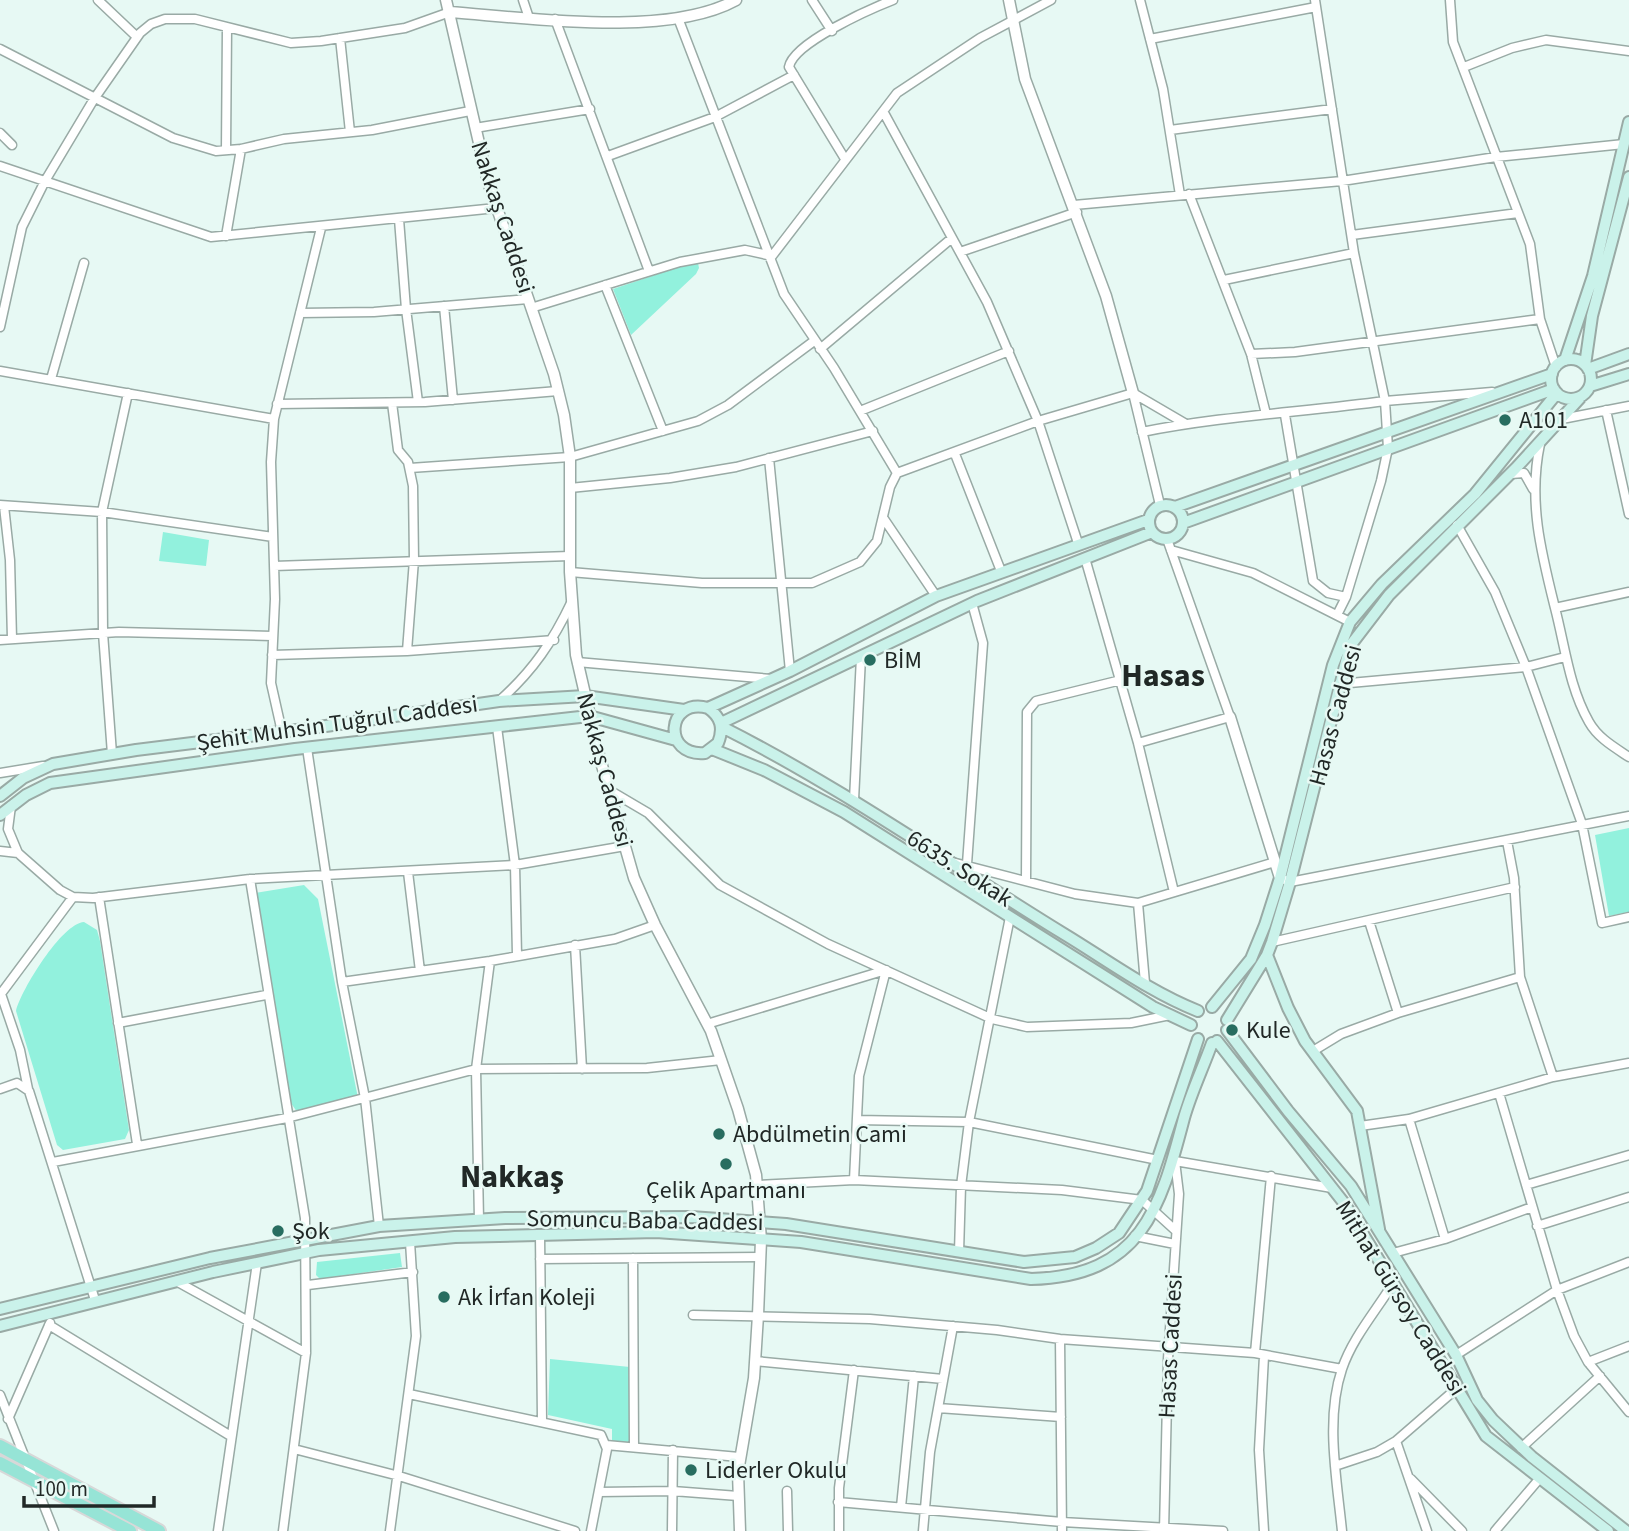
<svg xmlns="http://www.w3.org/2000/svg" width="1629" height="1531" font-family="'Source Sans 3',sans-serif">
<rect width="100%" height="100%" fill="#e7f9f4"/>
<path fill="#92f1dd" d="M694 262 698 263 699 268 696 274 631 335 613 289Z
M163 532 209 540 206 566 159 561Z
M1629 828V912L1609 916 1595 835Z
M304 885 318 899 358 1098 297 1112 291 1103 255 893Z
M84 922 97 930 100 941 129 1130 125 1139 63 1150 57 1145 16 1011C21 990 62 923 84 922Z
M400 1253 402 1267 320 1279 316 1275 317 1262Z
M550 1359 630 1367 633 1442H612V1429L548 1415Z"/>
<g fill="none" stroke-linecap="round" stroke-linejoin="round">
<defs>
<path id="minor" d="M98 0 137 37
M523 0 529 18
M812 0 832 31
M1140 0 1163 89 1180 195
M1315 0 1354 253 1385 401 1492 392
M1450 0 1453 42 1530 244 1540 319 1556 367
M678 18 784 294 834 368 897 473
M555 19 649 271
M340 38 350 132
M1150 39 1316 7
M0 49 173 138 216 151 241 149 284 139 372 130 470 111
M1464 67 1512 48 1546 40 1629 51
M884 113 987 302 1038 421 1078 543
M475 128 590 109
M1170 130 1332 109
M0 133 12 145
M226 150 227 28
M608 156 715 117 794 75
M845 159 789 67C793 43 870 9 893 0
M0 166 211 237 496 208
M1189 194 1251 354 1266 414
M1074 205 1342 181 1496 157 1624 144
M399 219 406 309 418 402
M1352 235 1518 213
M226 236 241 149
M960 252 1077 212
M1224 280 1354 253
M605 285 663 431
M444 306 453 400
M531 308 680 262 745 250 772 256 897 93 980 38 1051 0
M300 313 374 312 528 299
M0 327 22 227 45 181 94 99 140 33 151 24 165 19H195L291 43 321 41 405 28 450 12
M820 349 952 238
M1251 354 1295 352 1540 319
M0 371 274 419
M51 379 84 263
M1133 393 1160 505
M392 403 398 450 408 462 413 486 414 560 407 651
M277 404 425 402 558 391
M1606 410 1629 514
M860 411 1009 351
M1285 415 1313 581 1328 593 1346 597
M1562 419 1629 406
M1142 432C1222 416 1304 412 1385 401L1388 448 1381 481 1346 597 1337 615
M1540 444C1528 501 1541 552 1555 608 1565 646 1569 687 1589 722 1598 738 1614 747 1629 757
M955 454 1001 571
M769 458 790 671
M410 468 570 457 698 421 728 405 814 341
M1511 474 1524 473 1533 489
M570 488 670 478 736 467 873 431
M0 505 102 512 273 537
M4 506 10 560 12 639
M884 519 936 596
M1457 525 1495 592 1526 667 1582 824 1602 923 1629 917
M1171 550 1253 573 1350 622
M1085 558 1138 743 1174 892
M274 566 570 556
M570 572 702 583H812L860 562 877 541 890 487 897 473 1038 421 1133 393 1186 424
M1555 608 1629 592
M0 640 119 632 272 636
M272 655 407 651 554 640
M577 662 771 679
M1339 684 1526 667 1565 657
M499 701C533 671 553 641 572 601
M497 727 515 865 517 955
M282 732 271 683 275 599 271 462 274 419 321 228
M1138 743 1230 717 1167 539
M307 748 342 982 365 1098 379 1226
M112 754 103 633 102 512 128 393
M0 773 43 766
M609 790 648 813 720 885 828 944 992 1019 1027 1027 1131 1023 1170 1015
M854 800 861 657
M11 806 8 829 18 853 60 890 73 897 93 898 250 879 515 865 625 846
M1507 841 1514 878 1520 977 1553 1077
M0 851 18 853
M952 862 1075 894 1138 903 1275 862
M967 864 983 643 972 603
M408 872 420 971
M250 879 305 1218 306 1353 283 1531
M1026 880 1027 712 1036 701 1121 680
M1285 880 1290 882 1629 816
M99 897 137 1144
M1138 903 1145 983
M1272 942 1515 887
M575 945 582 1069
M342 982 490 961 615 939 655 925
M1 994 20 1050 28 1089
M0 995 73 897
M1398 1013 1520 977
M118 1023 266 995
M707 1024 886 970
M1313 1051 1341 1034 1398 1013 1369 921
M0 1089 17 1083 29 1091 95 1300
M1499 1093 1557 1290 1574 1336 1588 1362 1629 1412
M1409 1119 1445 1239
M857 1120 969 1122 1158 1160
M1360 1126 1409 1119 1553 1077 1629 1063
M53 1162 287 1118 476 1069 647 1068 721 1060
M854 1180 859 1076 886 970
M757 1185 854 1180 1062 1190 1142 1200 1175 1230
M1526 1185 1629 1155
M479 1220 476 1069 490 961
M1537 1226 1629 1197
M540 1235 542 1420
M1135 1236 1175 1244
M959 1252 961 1186 969 1122 1010 917
M1393 1253 1445 1239 1532 1207
M633 1258 634 1446
M540 1259 760 1257
M176 1281 306 1353
M308 1285 413 1272
M693 1315 870 1319 997 1330 1060 1339 1255 1353 1342 1369
M49 1325 229 1435
M1060 1339 1062 1531
M1255 1353 1271 1176
M1456 1355 1557 1290 1629 1262
M1264 1356 1259 1450 1264 1531
M755 1361 943 1379
M1588 1362 1629 1346
M409 1394 601 1435 607 1449 591 1531
M0 1395 54 1531
M938 1408 1061 1417
M8 1419 50 1323
M1396 1441 1427 1531
M606 1445 739 1457
M1521 1448 1600 1376
M294 1449 399 1476 575 1531
M1335 1466 1377 1452 1396 1441 1456 1389
M1411 1479 1462 1531
M787 1491 788 1531
M599 1492 673 1491 738 1496
M838 1502 1062 1522 1223 1531
M901 1507 914 1376
M218 1531 257 1263
M390 1531 416 1336 410 1242
M672 1531 673 1450
M839 1531V1488L854 1370
M923 1531 930 1452 953 1326
M1164 1531 1168 1359 1179 1194 1175 1161 1332 1188
M1342 1531C1337 1480 1325 1419 1342 1369 1352 1339 1375 1312 1392 1285
M1495 1531 1540 1478"/>
<path id="tertiary" d="M446 0 488 182 554 374 564 415 570 457V572L576 655 599 755 634 878 655 925 711 1031 738 1109 756 1175 761 1240 758 1315 754 1378 738 1472 740 1531
M1009 0 1025 79 1106 296 1133 393
M450 12C529 18 667 38 736 0
M1230 717 1280 878"/>
<path id="secondary" d="M1551 379a20 20 0 1 1 40 0a20 20 0 1 1-40 0Z
M1565 360 1593 276 1629 122
M1585 365 1592 316 1629 177
M1588 369 1629 354
M1590 386 1629 374
M1149 522a17 17 0 1 1 34 0a17 17 0 1 1-34 0Z
M1175 507 1552 374
M1183 523 1554 389
M708 708C721 717 724 728 718 743L705 753C662 757 666 697 708 708L790 671 936 596 1148 520
M721 723 977 601 1152 532
M722 727C841 787 950 864 1064 934 1107 960 1150 992 1198 1011
M712 749 764 770 844 812 1153 1007 1191 1025
M0 796 23 778 53 764 136 750 305 729 499 701 585 696 684 710
M0 815 26 795 50 783 295 749 589 716 676 740
M1267 955 1288 1008 1305 1041 1357 1111 1379 1229
M1212 1007 1251 959 1265 925 1280 878 1333 665 1350 622 1382 584 1475 494 1557 393
M1227 1020 1267 955 1272 942 1290 882 1350 646 1389 595 1516 468 1580 398
M1227 1030 1288 1111 1351 1186 1456 1355 1477 1400 1493 1420 1532 1457 1626 1531
M1217 1041 1344 1203 1486 1436 1608 1531
M0 1309 210 1258 379 1226 505 1218 691 1217 786 1224 1024 1262 1075 1257 1096 1248 1119 1233 1147 1191 1198 1039
M0 1326 213 1272 319 1250 455 1237 656 1232 801 1242 1031 1279C1141 1276 1160 1210 1184 1118 1191 1093 1203 1068 1212 1043"/>
<path id="primary" d="M0 1446 159 1531
M0 1463 130 1531"/>
</defs>
<use href="#minor" stroke="#99aaa5" stroke-width="11"/>
<use href="#tertiary" stroke="#99aaa5" stroke-width="13"/>
<use href="#secondary" stroke="#99aaa5" stroke-width="14"/>
<use href="#primary" stroke="#d7d8d8" stroke-width="16"/>
<use href="#minor" stroke="#fff" stroke-width="8"/>
<use href="#tertiary" stroke="#fff" stroke-width="10"/>
<use href="#secondary" stroke="#caf2ea" stroke-width="10"/>
<use href="#primary" stroke="#96e4d6" stroke-width="12"/>
</g>
<g fill="#286d60" stroke="#e7f9f4" stroke-width="2.5">
<circle cx="1505" cy="420" r="7"/>
<circle cx="870" cy="660" r="7"/>
<circle cx="1232" cy="1030" r="7"/>
<circle cx="719" cy="1134" r="7"/>
<circle cx="726" cy="1164" r="7"/>
<circle cx="278" cy="1231" r="7"/>
<circle cx="444" cy="1297" r="7"/>
<circle cx="691" cy="1470" r="7"/>
</g>
<g text-anchor="middle" stroke-width="5" stroke-linejoin="round" paint-order="stroke">
<g font-size="24" fill="#212826" stroke="#e7f9f4">
<text transform="translate(503 217) rotate(72)" y="8">Nakkaş Caddesi</text>
<text transform="translate(1335 715) rotate(-75)" y="8">Hasas Caddesi</text>
<text transform="translate(337 723) rotate(-8)" y="8">Şehit Muhsin Tuğrul Caddesi</text>
<text transform="translate(605 770) rotate(75)" y="8">Nakkaş Caddesi</text>
<text transform="translate(960 868) rotate(33)" y="8">6635. Sokak</text>
<text transform="translate(645 1220) rotate(1)" y="8">Somuncu Baba Caddesi</text>
<text transform="translate(1401 1298) rotate(58)" y="8">Mithat Gürsoy Caddesi</text>
<text transform="translate(1170 1346) rotate(-87)" y="8">Hasas Caddesi</text>
</g>
<g font-size="24" fill="#212826" stroke="#e7f9f4" text-anchor="start">
<text x="1519" y="428">A101</text>
<text x="884" y="668">BİM</text>
<text x="1246" y="1038">Kule</text>
<text x="733" y="1142">Abdülmetin Cami</text>
<text x="726" y="1198" text-anchor="middle">Çelik Apartmanı</text>
<text x="292" y="1239">Şok</text>
<text x="458" y="1305">Ak İrfan Koleji</text>
<text x="705" y="1478">Liderler Okulu</text>
</g>
<g font-size="32" font-weight="bold" fill="#212826" stroke="#e7f9f4">
<text x="1163" y="686">Hasas</text>
<text x="512" y="1187">Nakkaş</text>
</g>
</g>
<path d="M24 1496v10h130v-10" fill="none" stroke="#212826" stroke-width="3.5"/>
<text x="35" y="1496" font-size="21" fill="#212826" stroke="#e7f9f4" stroke-width="5" paint-order="stroke">100 m</text>
</svg>
